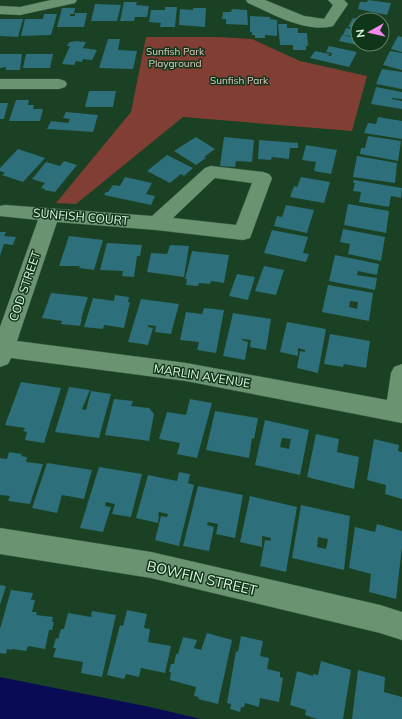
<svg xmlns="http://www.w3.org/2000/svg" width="402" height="719" font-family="Mulish,sans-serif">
<rect width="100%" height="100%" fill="#1a4123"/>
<path fill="#803e35" d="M146 37H219L252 39 300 61 367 76 352 131 183 117 76 204 56 203 131 112Z"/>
<path fill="#090c54" d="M0 677 150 707 201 719H0Z"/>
<path fill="#2d6f7a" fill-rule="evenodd" d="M368 0 391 3 387 15 358 9 360 2H367Z
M124 2H137L136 5 149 6 147 17H135L134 21H120Z
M95 4 121 5 117 21H91Z
M165 7H177L175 27H160L161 23 149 22 151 10H165Z
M62 8H75L74 14H70V16H75V13H87L84 27H57Z
M193 8H206L205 27 179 25 180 9 193 10Z
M232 9 247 10 248 25 226 24V19H222L223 12H231Z
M44 14H57L51 35 21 36 25 19H43Z
M362 15 382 19V20H358V29L348 27 353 18 360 19Z
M250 16 270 17V19L277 20V36L265 35V38H255V35H252V32H250Z
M0 19H23L18 37 0 36Z
M382 19 385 20 383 23 389 24 385 33 382 32Z
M278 24H287V28H298V33H307L308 46H306V50H293V45H280Z
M346 28 358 30V44H373L371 48 339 41 342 35 356 38V37L343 35Z
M398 36 402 37V52L391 49Z
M108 39H120L118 50 137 51 133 69 99 68Z
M74 41 86 42 83 48 97 50 92 60 83 59 82 62 76 61 74 65 62 64 70 46H67L69 42H73Z
M329 46 357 52 349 67 310 58 315 51 330 54 328 56H331L332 53 326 52Z
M390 51 402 53V70L383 65Z
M0 54H22L20 70H6V67L0 68Z
M26 54H53L50 68H23Z
M382 69 402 72V89L376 84Z
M376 87 402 92V99L392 98V99L402 101V109L371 104Z
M89 91H116L113 107H85Z
M16 100H29L28 105H34L33 109H43L40 121H9Z
M0 103H8L4 119H0Z
M66 112 98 115 93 132 47 129 51 121 68 123 70 119 63 118Z
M378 117 402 121V139L364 133 368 123 376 124Z
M368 136 401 141 398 161 360 154 361 148H365Z
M196 137 215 149 204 157 206 158 196 165 174 151Z
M224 137 254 140 252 162 236 161 235 167 220 166Z
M259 140 298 143V148H290L289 159 272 157 271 160 258 159Z
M306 145 337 150 331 174 314 171 316 162 302 160Z
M18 149 45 158 23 182 2 175 5 173 0 171V168Z
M167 155 193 168 184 176 181 174 170 183 147 171Z
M357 156 397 163 395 183 353 177Z
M64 161 77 165 55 192 44 190 45 189 41 188 45 183 32 179 46 162 60 166Z
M125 177 152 183 146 194 155 196 151 205 104 195 106 192H108L113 185 120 186Z
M301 177 330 182 324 203 290 197 294 186 297 187Z
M354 180 402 188 401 198 391 196 389 207 359 202 361 192 353 191 355 183H353Z
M348 204 389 211 386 233 344 225Z
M286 205 314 210 307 233 274 226 277 216 282 217Z
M343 229 385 237 381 261 348 254 350 244 340 242Z
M272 230 308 237 303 253 309 254 306 262 264 253Z
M0 232H6L4 236 16 237 13 245 4 244 0 256Z
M69 236 103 240 94 270 79 268 80 266H59Z
M107 243 142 245 140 256H137L134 277 122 276 123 271 100 270Z
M170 245 189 246 184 277 147 272 151 253 167 254Z
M192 251 229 255 224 283 211 281 210 284 199 283 198 286 186 285 187 279H185Z
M335 255 379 264 377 275 358 271 357 275 377 278 375 290 329 281Z
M264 266 284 270 276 295 255 291Z
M237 274 255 277 248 300 229 296Z
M328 285 373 293 369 321 322 312ZM350 301 358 302 357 309 349 307Z
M51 293 88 297 81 319H82L80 326 61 324 62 321 42 318Z
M115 295 129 297 128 302H130L124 328 104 325 103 329 84 327 93 298 114 301Z
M141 299 179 304 171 334 155 332 156 326 148 325V327L153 328 148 345 128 342Z
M204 308 224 310 216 353 197 350 199 342 180 340 186 312 202 314Z
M233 313 271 319 266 350 250 347 251 340 242 339V340L248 342 245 360 223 356Z
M287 322 326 329 318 373 297 368 300 351 305 352V350L298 348V356L280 352Z
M330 334 370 341 366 368 344 364 343 367 324 364Z
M21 382 61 388 44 443 25 440 27 432 23 431 25 428 5 425Z
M69 387 90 390 82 409 86 410 91 391 111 394 99 438 55 432Z
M114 399 133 401 131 406 149 408 154 414 149 441 105 435Z
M190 399 212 403 197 458 177 454 180 443 159 439 167 412 186 415Z
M215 411 258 418 254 439 252 438 249 458 206 450Z
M265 420 309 430 300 475 255 465ZM282 438 291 439 289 449 280 447Z
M316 434 339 439 337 452 359 457 354 489 307 477Z
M374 439 399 445 398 451 402 452V499L385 494 386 485 367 480Z
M9 452 22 454 21 456 27 457 26 462 43 464 30 504 8 501 10 496 0 495V458L7 459Z
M47 463 92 470 84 499 62 495 57 513 32 508Z
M99 467 142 474 131 517 112 514 115 504 106 502 105 506 111 507 103 532 80 528Z
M179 472 190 474 188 483 194 485 179 546 155 540 161 516 167 517 168 514 159 512 158 516H159L158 523 136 518 148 475 177 481Z
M198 486 243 495 235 538 216 534 218 524 208 522 207 525 214 527 209 551 183 546Z
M250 496 297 507 286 572 260 566 265 540 270 541 271 538 262 536V547L240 542Z
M301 505 350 516 344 570 292 558ZM318 537 328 539 326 549 317 547Z
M377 524 402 531V547L396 599 369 592 371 574 349 568 355 527 375 532Z
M0 585 6 586 0 605Z
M11 590 33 593 31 600H35L32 612H37L36 615 53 617 52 622H54L52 630H49L45 649 28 646 26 651 12 649 11 650 7 649 6 654 0 653V629Z
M127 610 147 614 144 628 150 629 148 642 171 646 165 673 141 668 139 677 126 674 124 679 107 675 120 625 123 626Z
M92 611 116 615 102 677 81 673 83 662 53 657 56 648H53L56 638 58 639 61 629H64L68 613 91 617Z
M207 633 232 640 218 704 198 699 199 697 194 696 196 687 170 680 171 672H169L171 664H174L176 654H178L183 637 197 640 194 648 201 650Z
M241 636 263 641 260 656 269 658 267 669 280 672V677L283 678 279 702 260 698 259 707 245 703 244 707H241L240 712 230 709 231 704 227 703 236 651 238 652Z
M321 661 351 670 343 719H317L305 715 306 710 290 705 297 671 313 676V674L318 675Z
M358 670 385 677 384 692 402 697V719H352Z"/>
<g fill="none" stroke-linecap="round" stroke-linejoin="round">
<defs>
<path id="minor" d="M51 0H77L75 3 20 15 0 14V6L20 7Z
M246 0H265L304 16 324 19 333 5 328 0H344L348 4 333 26C305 33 273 14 248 3Z
M0 79H59L65 81 67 84 65 87 59 89H0Z
M211 166 263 172 269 174 272 178 250 238 243 240 156 230 57 222 17 341 186 363 387 400 391 373 394 367 402 364V423L186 381 11 358 8 364 0 367V327L38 220 0 216V206L5 205 152 216 205 168ZM215 178 252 183 236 225 173 218Z
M0 528 151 552 380 605 402 612V640L380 633 151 578 0 554Z"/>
</defs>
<use href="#minor" stroke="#3b5e44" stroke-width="1"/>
<use href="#minor" fill="#6a9371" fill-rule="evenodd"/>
</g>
<g text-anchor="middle" stroke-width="3" stroke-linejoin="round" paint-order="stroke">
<g font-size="10" fill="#eacbc5" stroke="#0f3619">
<text x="175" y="55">Sunfish Park<tspan x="175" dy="12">Playground</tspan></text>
<text x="239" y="84">Sunfish Park</text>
</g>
<g font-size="12" fill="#e3f9e6" stroke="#0f3619">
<text transform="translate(81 217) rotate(5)" y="4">SUNFISH COURT</text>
<text transform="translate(25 286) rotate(-71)" y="4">COD STREET</text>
<text transform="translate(202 376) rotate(9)" y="4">MARLIN AVENUE</text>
</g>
<g font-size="14" fill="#e3f9e6" stroke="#0f3619">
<text transform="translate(202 578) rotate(13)" y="5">BOWFIN STREET</text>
</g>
</g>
<g transform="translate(370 32) rotate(262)"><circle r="19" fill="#0f3619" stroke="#64846b"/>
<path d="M0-3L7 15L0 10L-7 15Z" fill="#f589ef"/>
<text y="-6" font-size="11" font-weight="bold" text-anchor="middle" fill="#e3f9e6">N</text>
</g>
</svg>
